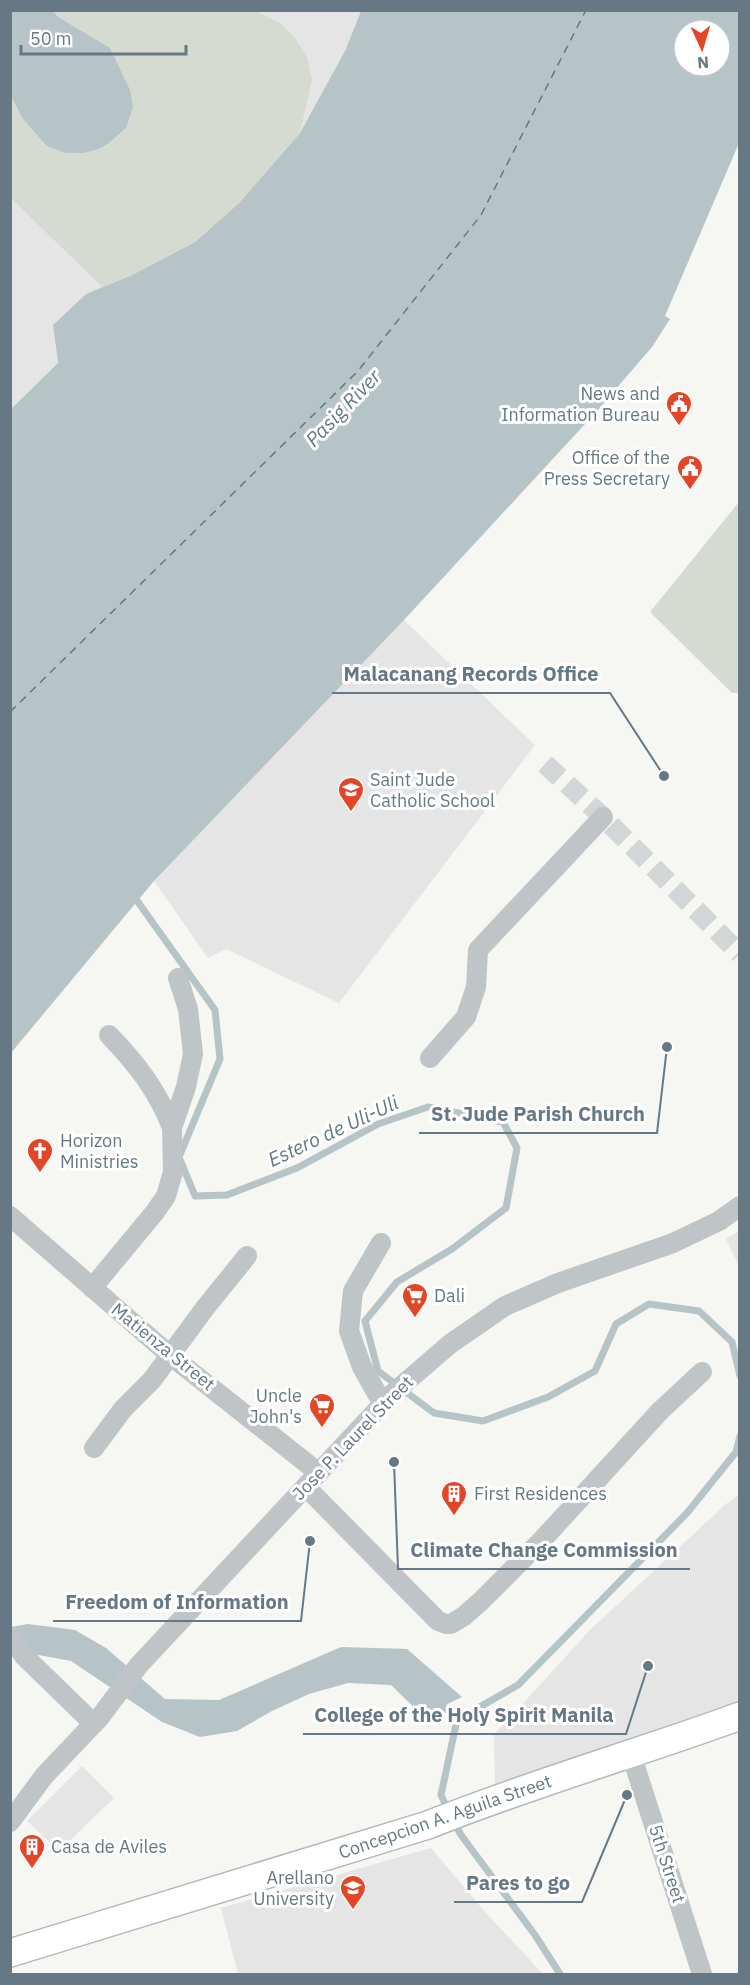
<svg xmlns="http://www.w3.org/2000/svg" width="750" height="1985" font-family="'IBM Plex Sans',sans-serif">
<rect width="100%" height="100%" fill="#f6f6f3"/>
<path fill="#e4e5e4" d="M11 11H361L345 51 300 133 132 275 86 294 53 325 58 363 11 409Z
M404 620 535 745 339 1003 226 949 208 958 154 881Z
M739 1231V1266L726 1239Z
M739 1495V1703L495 1784 494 1735 591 1629 726 1504Z
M82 1766 114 1798 59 1851 27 1821Z
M431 1848 486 1913 543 1974H238L221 1908Z"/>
<path fill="#d6dbd2" d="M10 11H256L282 24 294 37 307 57 312 80 300 133 239 203 195 242 132 275 102 287 11 198Z
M739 502 740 693H732L650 612Z"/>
<path fill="#b6c4c7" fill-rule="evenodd" d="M11 10 53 11 58 17 110 48 130 90 133 107 126 128 109 143 99 149 83 153H66L47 146 23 119 11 96Z
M361 11H739V143L665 316 670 319 652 347 597 411 404 620 154 881 11 1053V409L58 363 53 325 86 294 132 275 195 242 239 203 300 133 345 51ZM684 30H720V66H684Z
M28 1624 75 1630 106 1648 165 1699 219 1700 341 1647 407 1649 462 1697 423 1716 391 1685 348 1683 309 1694 272 1711 237 1731 200 1737 162 1722 71 1661 11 1650V1627Z"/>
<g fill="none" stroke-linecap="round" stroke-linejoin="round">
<path stroke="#b6c4c7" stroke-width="7" d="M133 895 215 1010 220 1059 179 1157 195 1196 227 1195 297 1168 378 1124 428 1107 503 1122 517 1148 506 1208 452 1249 397 1282 365 1321 378 1371 434 1413 483 1421 548 1397 595 1371 616 1324 649 1304 699 1311 732 1342 740 1376
M438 1701 457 1720
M449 1812 441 1795 457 1720 518 1685 687 1513 736 1452 740 1436
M454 1822 461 1835 535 1935 560 1974"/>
<path stroke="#617a80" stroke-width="1.5" stroke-dasharray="8 6" stroke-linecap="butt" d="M10 712 358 371 481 215 586 10"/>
<path stroke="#d2d6d7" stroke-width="20" stroke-dasharray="20 10" stroke-linecap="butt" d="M545 764 603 817 740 954"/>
<defs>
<path id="secondary" d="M10 1953 428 1825C530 1784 636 1754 740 1716"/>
</defs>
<use href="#secondary" stroke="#b2b8bc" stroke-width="30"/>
<path stroke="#bfc4c7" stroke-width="20" d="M109 1035C136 1063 158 1091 172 1128
M430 1058 466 1017 476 987 478 950 603 817
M10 1216 171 1356 319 1473
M381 1243 353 1291 349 1331 362 1367 383 1404
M92 1288 155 1212 166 1196 173 1172 172 1128 186 1087 193 1054 188 1009 178 978
M94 1448 123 1409 152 1380 205 1308 247 1256
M306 1487 438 1621 446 1624H451L464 1616 481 1601 543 1539 660 1411 702 1372
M10 1636 24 1656 94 1724
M631 1754 702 1974
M10 1822 44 1776 100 1717 139 1665 392 1394 450 1344 505 1306 558 1283 673 1243 719 1221 740 1206"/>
<use href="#secondary" stroke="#fff" stroke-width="27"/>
</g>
<defs>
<symbol id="civic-pin" viewBox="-11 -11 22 30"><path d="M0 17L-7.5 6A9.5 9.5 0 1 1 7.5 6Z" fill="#e24627" stroke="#fff"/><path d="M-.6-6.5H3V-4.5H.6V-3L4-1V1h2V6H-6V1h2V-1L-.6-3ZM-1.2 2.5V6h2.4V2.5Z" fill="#fff"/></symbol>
<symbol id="school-pin" viewBox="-11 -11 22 30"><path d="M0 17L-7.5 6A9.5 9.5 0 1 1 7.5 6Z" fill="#e24627" stroke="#fff"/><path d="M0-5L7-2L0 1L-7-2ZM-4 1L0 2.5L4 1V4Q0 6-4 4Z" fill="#fff"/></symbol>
<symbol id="church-pin" viewBox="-11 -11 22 30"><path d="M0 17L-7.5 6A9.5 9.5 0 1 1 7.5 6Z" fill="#e24627" stroke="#fff"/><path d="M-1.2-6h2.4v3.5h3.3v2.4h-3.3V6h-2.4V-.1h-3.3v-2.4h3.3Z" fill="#fff"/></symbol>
<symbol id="supermarket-pin" viewBox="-11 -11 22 30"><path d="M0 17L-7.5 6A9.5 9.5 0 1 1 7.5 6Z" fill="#e24627" stroke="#fff"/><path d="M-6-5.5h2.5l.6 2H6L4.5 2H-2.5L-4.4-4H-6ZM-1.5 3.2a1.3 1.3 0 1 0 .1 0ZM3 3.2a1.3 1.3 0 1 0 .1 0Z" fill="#fff"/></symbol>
<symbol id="building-pin" viewBox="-11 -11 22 30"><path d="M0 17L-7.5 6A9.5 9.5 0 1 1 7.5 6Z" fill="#e24627" stroke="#fff"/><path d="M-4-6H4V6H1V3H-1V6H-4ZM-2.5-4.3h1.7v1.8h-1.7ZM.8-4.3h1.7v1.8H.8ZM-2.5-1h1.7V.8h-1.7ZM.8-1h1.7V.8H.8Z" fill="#fff"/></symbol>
<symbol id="university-pin" viewBox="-11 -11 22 30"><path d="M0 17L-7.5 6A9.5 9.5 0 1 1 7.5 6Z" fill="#e24627" stroke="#fff"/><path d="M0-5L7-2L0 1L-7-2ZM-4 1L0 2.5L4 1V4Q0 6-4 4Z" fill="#fff"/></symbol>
</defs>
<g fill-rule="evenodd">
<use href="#civic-pin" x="664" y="389" width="30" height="40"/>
<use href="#civic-pin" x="675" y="453" width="30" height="40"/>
<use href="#school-pin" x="336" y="775" width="30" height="40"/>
<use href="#church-pin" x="25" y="1136" width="30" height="40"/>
<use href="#supermarket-pin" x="400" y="1281" width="30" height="40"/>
<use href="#supermarket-pin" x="307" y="1391" width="30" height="40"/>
<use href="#building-pin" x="439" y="1479" width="30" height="40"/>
<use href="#building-pin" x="17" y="1832" width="30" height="40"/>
<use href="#university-pin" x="338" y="1873" width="30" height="40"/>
</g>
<g text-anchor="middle" stroke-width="6" stroke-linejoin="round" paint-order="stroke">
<g font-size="18" fill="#657884" stroke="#fff" text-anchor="start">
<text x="660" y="400" text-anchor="end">News and<tspan x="660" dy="21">Information Bureau</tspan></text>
<text x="670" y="464" text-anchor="end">Office of the<tspan x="670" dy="21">Press Secretary</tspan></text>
<text x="370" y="786">Saint Jude<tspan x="370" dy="21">Catholic School</tspan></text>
<text x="60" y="1147">Horizon<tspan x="60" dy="21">Ministries</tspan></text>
<text x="434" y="1302">Dali</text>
<text x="302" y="1402" text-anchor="end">Uncle<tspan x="302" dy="21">John's</tspan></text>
<text x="474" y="1500">First Residences</text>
<text x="51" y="1853">Casa de Aviles</text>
<text x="334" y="1884" text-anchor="end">Arellano<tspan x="334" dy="21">University</tspan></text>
</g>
<g font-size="18" fill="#657884" stroke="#fff">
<text transform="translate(163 1347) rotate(39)" y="6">Matienza Street</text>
<text transform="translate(353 1438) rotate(-46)" y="6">Jose P. Laurel Street</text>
<text transform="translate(445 1817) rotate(-19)" y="6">Concepcion A. Aguila Street</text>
<text transform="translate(667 1864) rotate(72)" y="6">5th Street</text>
</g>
<g font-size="20" font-style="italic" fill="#617a80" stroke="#fff">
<text transform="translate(343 408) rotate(-46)" y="7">Pasig River</text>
<text transform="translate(333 1131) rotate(-25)" y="7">Estero de Uli-Uli</text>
</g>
</g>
<path fill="none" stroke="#657884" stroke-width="2" d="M664 776L610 693H332M667 1047L657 1133H419M394 1462L398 1569H690M310 1541L301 1621H53M648 1666L626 1734H303M627 1795L582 1902H454"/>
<g fill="#657884" stroke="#fff" stroke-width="2">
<circle cx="664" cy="776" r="6"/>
<circle cx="667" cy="1047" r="6"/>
<circle cx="394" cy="1462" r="6"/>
<circle cx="310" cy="1541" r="6"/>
<circle cx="648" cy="1666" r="6"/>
<circle cx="627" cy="1795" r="6"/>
</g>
<g font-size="20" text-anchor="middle" font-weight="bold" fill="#657884" stroke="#fff" stroke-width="6" stroke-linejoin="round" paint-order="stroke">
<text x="471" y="681">Malacanang Records Office</text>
<text x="538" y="1121">St. Jude Parish Church</text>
<text x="544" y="1557">Climate Change Commission</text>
<text x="177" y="1609">Freedom of Information</text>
<text x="464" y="1722">College of the Holy Spirit Manila</text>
<text x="518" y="1890">Pares to go</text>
</g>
<rect width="750" height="1985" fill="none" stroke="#657884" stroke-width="24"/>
<g transform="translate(702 48) rotate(176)"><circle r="28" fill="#ffffff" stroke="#c1c9ce" stroke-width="1.5"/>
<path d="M0-4.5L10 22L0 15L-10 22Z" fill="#e24627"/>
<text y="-9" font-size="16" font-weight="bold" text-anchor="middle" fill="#657884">N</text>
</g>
<path d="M21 45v9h165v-9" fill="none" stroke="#657884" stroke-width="3"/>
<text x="30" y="45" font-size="18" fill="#657884" stroke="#ffffff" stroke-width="4.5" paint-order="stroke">50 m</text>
</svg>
